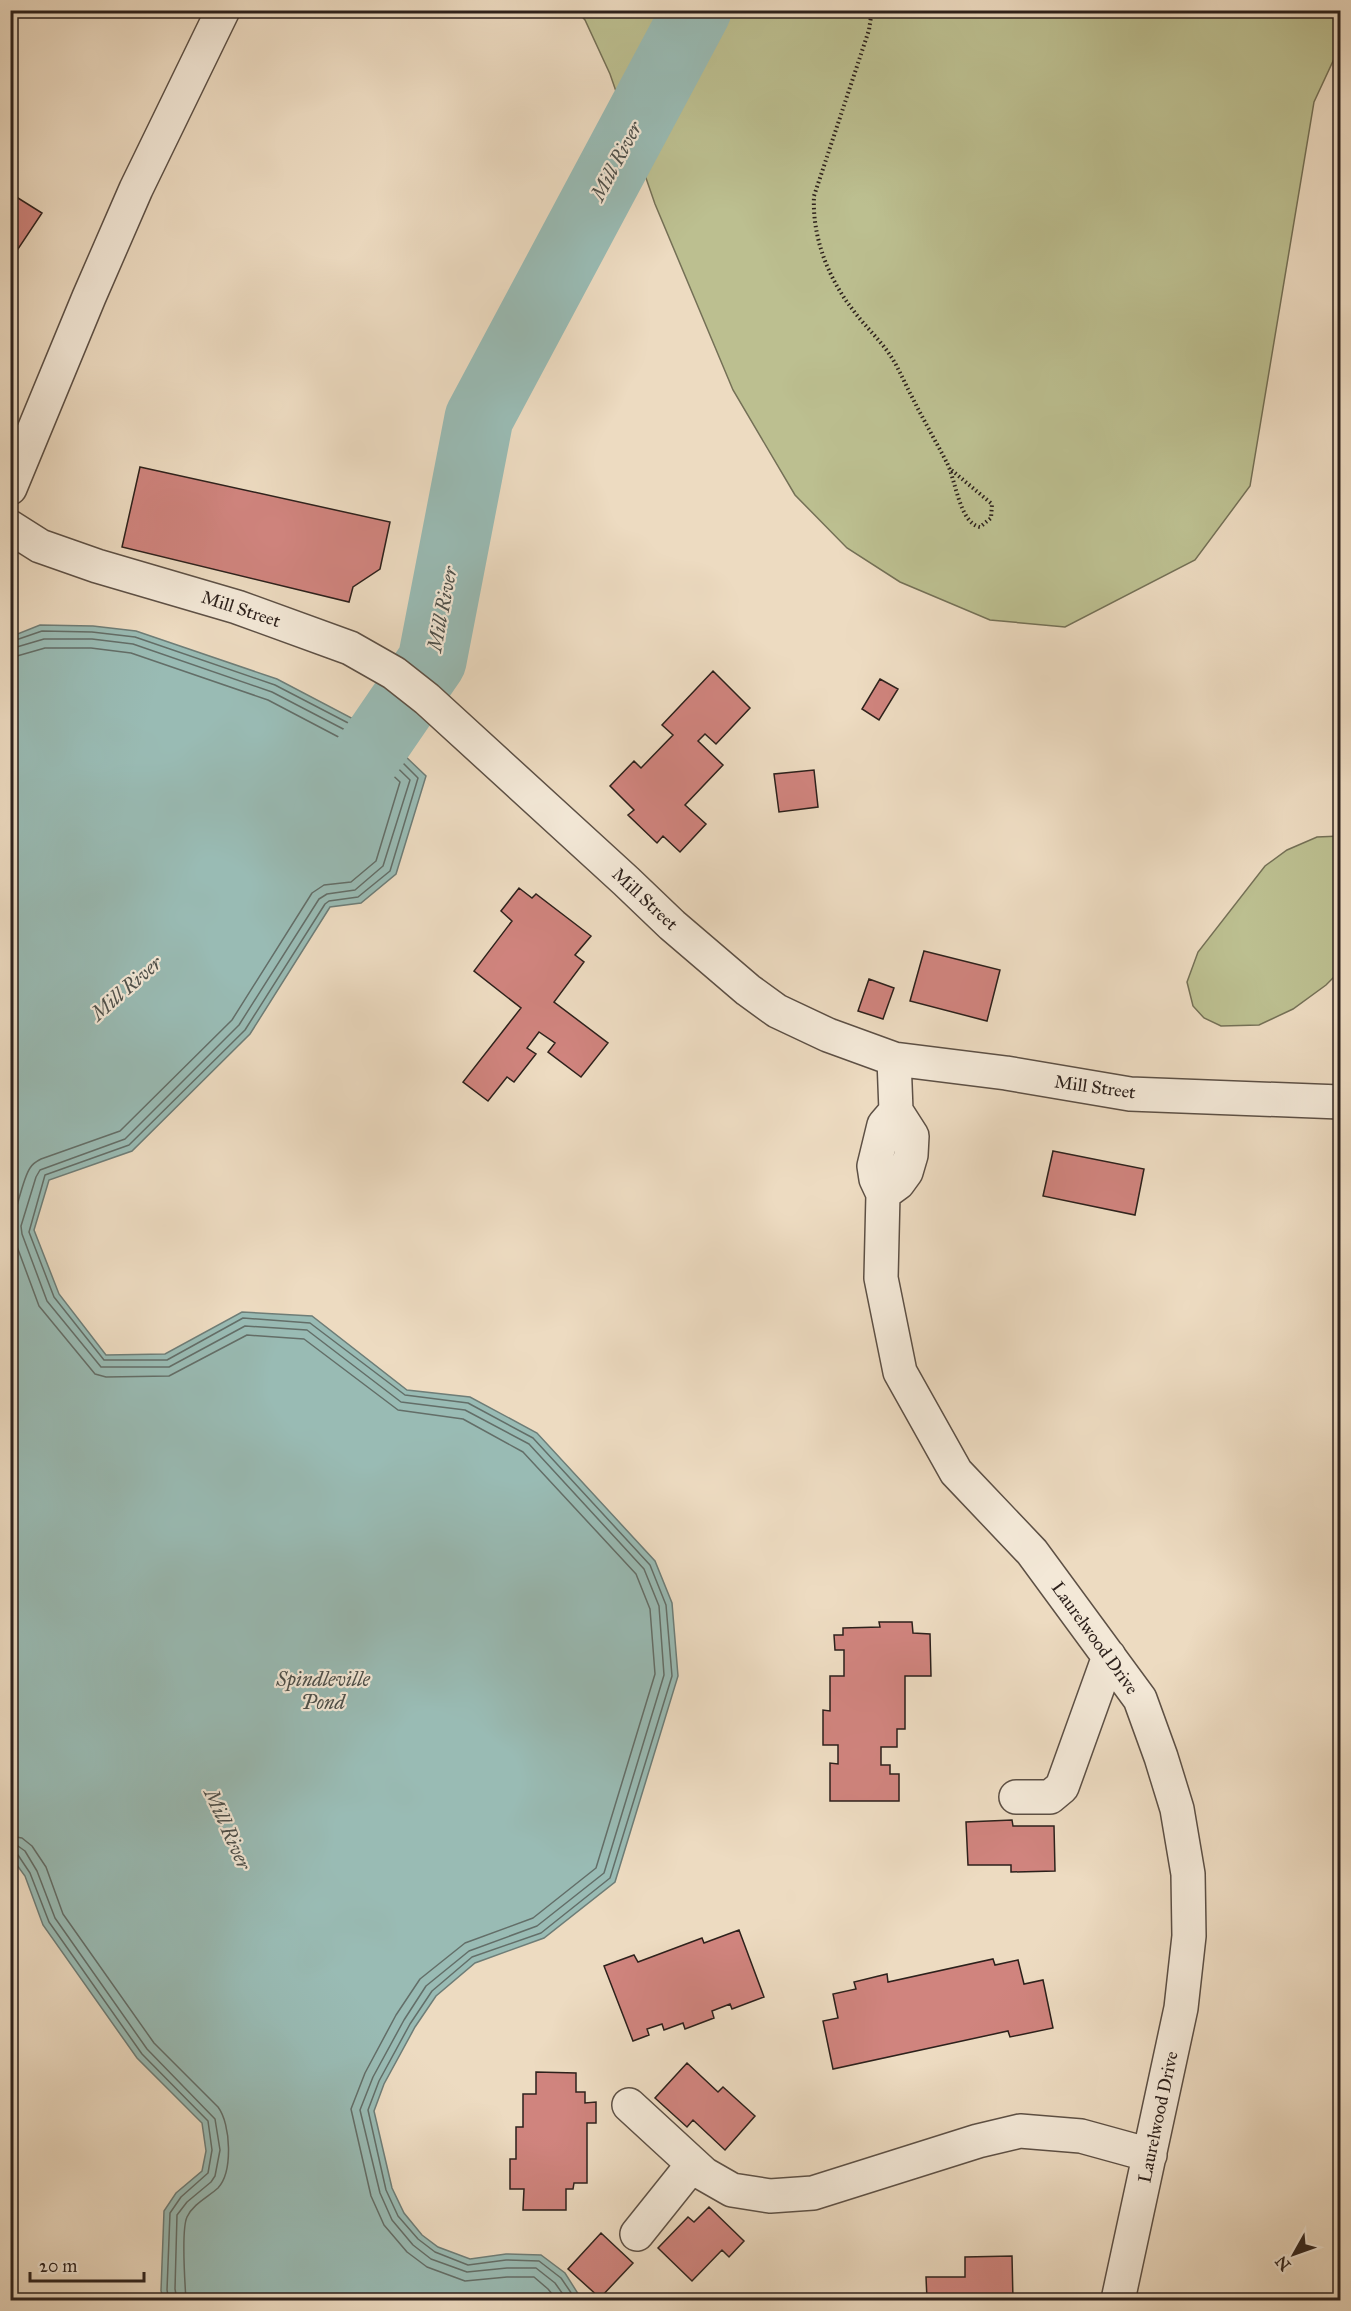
<svg xmlns="http://www.w3.org/2000/svg" width="1351" height="2311" font-family="'IM FELL Great Primer',serif">
<rect width="100%" height="100%" fill="#eddbc1"/>
<filter id="stains"><feTurbulence type="fractalNoise" baseFrequency=".00333" numOctaves="4"/><feColorMatrix values="0 0 0 0 .2 0 0 0 0 .09 0 0 0 0 .02 0 0 0 .5 -.17"/></filter>
<radialGradient id="worn" r=".72"><stop offset=".6" stop-color="#630" stop-opacity="0"/><stop offset="1" stop-color="#630" stop-opacity=".3"/></radialGradient>
<path fill="#bcbf90" stroke="#747056" stroke-width="1.5" d="M577 11H1340V46L1314 102 1250 486 1195 560 1065 627 990 620 900 582 847 548 795 495 733 390 655 204 610 74 585 20Z
M1340 836V971L1326 985 1293 1009 1259 1025 1221 1026 1204 1018 1193 1006 1187 982 1198 952 1265 866 1287 850 1317 837Z"/>
<path fill="#99bbb4" stroke="#6e7d77" stroke-width="1.5" d="M40 625 93 626 136 631 277 679 382 734 426 776 396 874 361 903 330 907 250 1034 132 1151 49 1180 34 1230 59 1294 106 1355 165 1354 242 1312 312 1316 407 1390 470 1397 537 1433 655 1561 672 1603 678 1676 615 1882 544 1938 475 1963 436 1996 415 2027 384 2084 374 2111 392 2188 404 2213 422 2235 438 2247 470 2259 506 2254 541 2255 565 2273 582 2300H164L161 2291 164 2211 176 2193 202 2171 206 2151 202 2123 137 2058 43 1925 25 1876 11 1857 10 637Z"/>
<g fill="none" stroke-linecap="round" stroke-linejoin="round">
<path stroke="#636e68" stroke-width="1.5" d="M10 642 42 631 92 632 135 637 275 685 379 739 418 778 390 871 358 897 329 901 325 904 245 1030 129 1145 45 1175 29 1232 54 1297 104 1360H167L243 1318 310 1323 405 1395 468 1403 533 1438 650 1565 666 1605 672 1676 610 1878 541 1933 472 1957 432 1991 410 2024 379 2081 368 2110 386 2190 398 2216 418 2239 435 2252 468 2265 506 2260 539 2261 561 2278 576 2300
M10 649 44 639H92L133 644 272 692 374 745 410 780 383 866 355 890 327 894 319 899 239 1025 125 1139 40 1170 36 1177 21 1226 22 1234 47 1301 101 1367H169L245 1326 307 1330 401 1402 465 1410 529 1444 644 1569 659 1606 664 1675 604 1873 537 1926 469 1951 426 1986 404 2020 373 2077 360 2110 380 2193 392 2220 413 2245 431 2259 467 2272 507 2268H536L555 2283 567 2300
M10 658 45 648H91L131 653 268 700 369 753 400 782 376 861 351 882 324 885 312 893 232 1020 120 1131 41 1159C37 1161 33 1163 30 1168 24 1177 12 1221 12 1233L39 1306 95 1374 106 1377 169 1376 247 1335 304 1339 398 1410 463 1419 523 1452 636 1574 650 1609 655 1674 596 1868 533 1918 465 1943 420 1979 396 2015 365 2073 351 2109 371 2196 384 2225 407 2252 427 2267 465 2281 507 2277H534L548 2289 557 2300
M10 1836 22 1838 32 1846 46 1867 63 1914 154 2043 218 2107C231 2124 233 2172 218 2188 208 2197 193 2204 187 2217 181 2230 185 2284 186 2300
M10 1845 18 1846 25 1851 37 1871 55 1918 147 2049 215 2119 220 2150 215 2176 211 2182 187 2202 177 2215 175 2289 177 2300
M10 1852 18 1855 30 1873 49 1922 142 2054 208 2121 212 2150 208 2173 181 2197 170 2213 167 2290 169 2300"/>
<path stroke="#99bbb4" stroke-width="69" d="M328 813 432 661 479 418 697 10"/>
</g>
<path fill="#d0847e" stroke="#2d211c" stroke-width="1.5" d="M10 193 42 213 18 249 10 244Z
M140 467 390 522 380 569 353 587 349 602 122 547Z
M713 671 750 708 716 744 705 734 698 741 723 765 685 805 706 824 680 852 663 836 657 843 628 815 634 810 610 786 634 761 641 768 673 735 662 725Z
M880 679 898 689 879 720 862 709Z
M814 770 818 807 779 812 774 774Z
M519 888 532 898 536 894 591 936 575 955 584 962 554 1002 608 1043 581 1077 548 1052 555 1043 539 1032 527 1048 536 1054 514 1082 507 1077 488 1101 463 1082 521 1008 474 971 512 921 501 911Z
M924 951 1000 970 987 1021 910 1001Z
M869 979 894 988 883 1019 858 1011Z
M1053 1151 1144 1169 1135 1215 1043 1196Z
M879 1622H912L913 1633 930 1634 931 1676H905V1729H897V1747H881V1765H890V1774H899V1801H830V1763L838 1764V1745H823V1710L830 1711V1676H844V1650H835L834 1635H843V1628L880 1627Z
M1012 1820 1013 1826H1054L1055 1871 1011 1872V1865H968L966 1822Z
M739 1930 764 1997 732 2009 730 2004 712 2011 714 2018 685 2029 683 2023 664 2030 662 2024 647 2029 649 2035 633 2041 604 1966 634 1955 638 1962 702 1938 704 1943Z
M993 1959 995 1965 1018 1960 1024 1984 1043 1980 1053 2028 1010 2037 1008 2031 833 2069 823 2021 838 2018 833 1994 856 1989 854 1982 887 1974 888 1982Z
M687 2063 718 2092 723 2087 755 2116 725 2150 693 2120 687 2127 655 2098Z
M536 2072 576 2073V2092H585V2103L596 2102V2123H587V2183H574L573 2189H566V2210H523L524 2189H510V2159H516V2127H523V2094H536Z
M709 2207 744 2241 729 2257 722 2250 692 2281 658 2248 688 2217 694 2222Z
M601 2233 633 2263 600 2298 568 2269Z
M1012 2256 1013 2300H916L927 2299 926 2277H965V2257Z"/>
<g fill="none" stroke-linecap="round" stroke-linejoin="round">
<defs>
<path id="minor" d="M10 488 89 297 136 189 223 10
M10 527 40 546 97 566 237 607 350 648 394 673 427 699 626 881 672 925 748 990 777 1011 828 1035 894 1059 1006 1073 1130 1094 1340 1102
M896 1111 884 1125 874 1166 876 1179 883 1194 881 1278 900 1372 956 1472 1032 1552 1140 1699 1161 1757 1177 1809 1188 1874 1189 1936 1181 2008 1118 2300
M883 1194 898 1183 906 1172 911 1155 912 1136 896 1111 894 1059
M1016 1797H1050L1062 1787 1109 1656
M629 2105 704 2174 732 2190 770 2196 813 2193 978 2141 1020 2131 1081 2136 1150 2155
M637 2234 693 2164"/>
</defs>
<use href="#minor" stroke="#5d5045" stroke-width="36"/>
<path stroke="#2d211c" stroke-width="4" stroke-dasharray="1.5 3" stroke-linecap="butt" d="M872 10 869 30 814 196C812 237 828 278 853 310 864 325 878 338 888 352 898 366 904 382 912 397 923 419 935 440 946 461 956 479 959 523 980 527L991 518 992 504 949 468"/>
<use href="#minor" stroke="#f3e8d7" stroke-width="33"/>
</g>
<g text-anchor="middle" stroke-width="4.5" stroke-linejoin="round" paint-order="stroke">
<g font-size="18" fill="#2d211c" stroke="#f3e8d7">
<text transform="translate(241 609) rotate(18)" y="6">Mill Street</text>
<text transform="translate(645 899) rotate(43)" y="6">Mill Street</text>
<text transform="translate(1095 1087) rotate(8)" y="6">Mill Street</text>
<text transform="translate(1095 1638) rotate(54)" y="6">Laurelwood Drive</text>
<text transform="translate(1158 2117) rotate(-78)" y="6">Laurelwood Drive</text>
</g>
<g font-size="20" font-style="italic" fill="#4d4f4a" stroke="#f3e8d7">
<text transform="translate(616 161) rotate(-62)" y="7">Mill River</text>
<text transform="translate(442 609) rotate(-79)" y="7">Mill River</text>
<text transform="translate(126 988) rotate(-41)" y="7">Mill River</text>
<text x="323" y="1686">Spindleville<tspan x="323" dy="23">Pond</tspan></text>
<text transform="translate(228 1829) rotate(66)" y="7">Mill River</text>
</g>
</g>
<rect width="1351" height="2311" fill="none" stroke="#eddbc1" stroke-width="36"/>
<rect x="12" y="12" width="1327" height="2287" fill="none" stroke="#2d211c" stroke-width="3"/>
<rect x="18" y="18" width="1315" height="2275" fill="none" stroke="#2d211c" stroke-width="1.5"/>
<g transform="translate(1294 2254) rotate(230)" stroke="#f3e8d7" stroke-width="4.5" paint-order="stroke">
<path d="M0-4.5L10 22L0 15L-10 22Z" fill="#2d211c"/>
<text y="-9" font-size="16" font-weight="bold" text-anchor="middle" fill="#2d211c">N</text>
</g>
<path d="M30 2272v9h114v-9" fill="none" stroke="#2d211c" stroke-width="3"/>
<text x="39" y="2272" font-size="18" fill="#2d211c" stroke="#f3e8d7" stroke-width="4.5" paint-order="stroke">20 m</text>
<rect width="100%" height="100%" filter="url(#stains)"/>
<rect width="100%" height="100%" fill="url(#worn)"/>
</svg>
